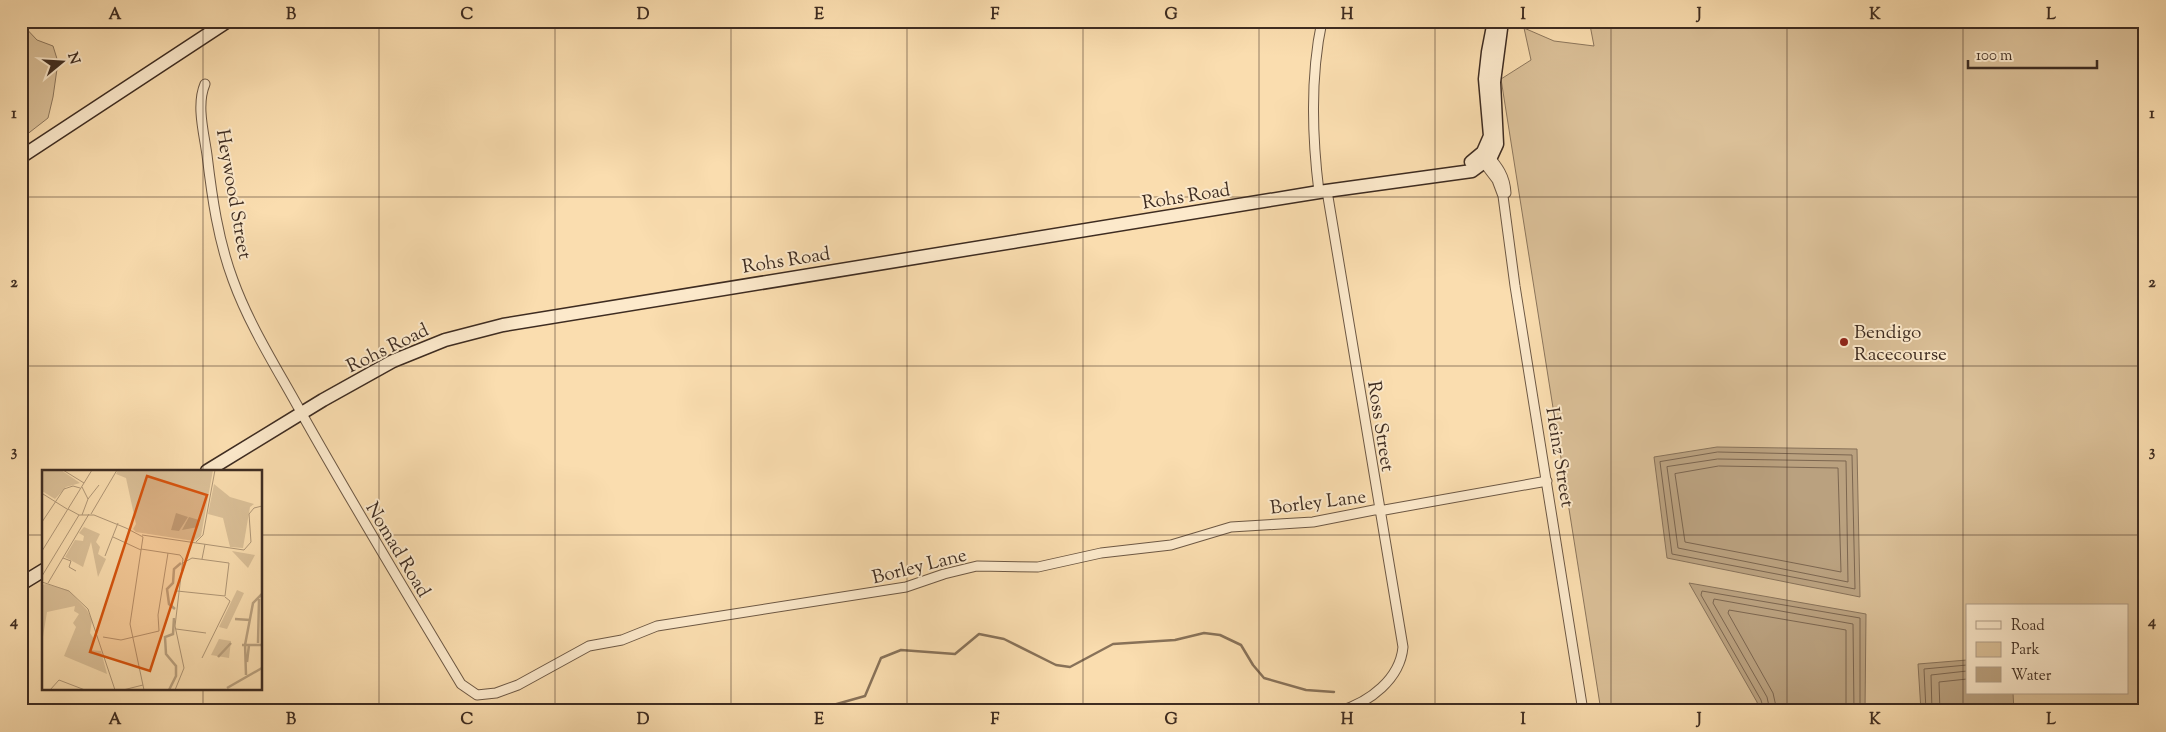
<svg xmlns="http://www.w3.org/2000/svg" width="2166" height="732" font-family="'Sorts Mill Goudy',serif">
<rect width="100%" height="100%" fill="#faddaf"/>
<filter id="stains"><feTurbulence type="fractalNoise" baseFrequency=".004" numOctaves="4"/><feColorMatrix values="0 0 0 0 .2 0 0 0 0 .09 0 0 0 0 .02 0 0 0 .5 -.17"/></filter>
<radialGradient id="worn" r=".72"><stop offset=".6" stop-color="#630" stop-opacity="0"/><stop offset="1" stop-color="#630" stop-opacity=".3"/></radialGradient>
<path fill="#dabf97" stroke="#8c765c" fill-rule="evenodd" d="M1599 21H2145V711H1601L1501 79 1531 60 1524 28 1554 41 1594 46 1590 25ZM1967 606H2127V693H1967Z
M21 23 37 40 53 46 58 62 53 97 48 118 21 139Z"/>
<path fill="#baa17f" stroke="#887259" d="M1717 447 1857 449 1860 597 1667 558 1654 457Z
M1689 583 1866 614 1865 711H1759L1757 702Z
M1967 660V693H2013L2014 711H1921L1918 664Z"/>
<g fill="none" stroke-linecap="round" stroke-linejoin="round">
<path stroke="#7c6650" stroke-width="1" d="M1718 452 1852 455 1855 589 1672 554 1660 462Z
M1718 459 1846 461 1848 582 1678 548 1667 467Z
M1719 466 1838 468 1841 572 1685 542 1675 474Z
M1764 711 1761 700 1701 595 1702 591 1860 618V711
M1770 711 1767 697 1713 603 1714 599 1853 624 1854 711
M1777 711 1773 693 1728 613 1729 610 1846 630V711
M1926 711 1924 669 1967 665
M1932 711 1931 675 1967 671
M1940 711 1939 682 1967 679"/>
<path stroke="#887259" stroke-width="2.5" d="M812 711 865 696 881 658 901 650 955 654 979 634 1004 639 1056 665 1070 667 1113 644 1175 640 1204 633 1220 635 1241 645 1253 665 1264 678 1306 690 1334 692"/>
<defs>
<path id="street" d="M205 84C196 105 204 133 207 155 212 197 218 240 233 280 250 327 278 370 302 414 353 505 407 594 461 684L477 695 496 693 518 685 589 646 622 640 657 626 906 587 944 574 977 566 1038 567 1101 553 1171 545 1231 527 1313 522 1379 509
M1487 154C1498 167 1505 176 1506 193
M1481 159 1497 180 1503 196 1515 286 1583 711
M1327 191 1403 647C1400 679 1370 702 1340 711
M1319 192C1312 136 1310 77 1322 21
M1379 511 1547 481
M1247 711H1284"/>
<path id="secondary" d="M21 157 228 21
M1471 162 1483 152 1490 136 1485 79 1488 52 1494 21
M207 471 323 400 393 361 445 340 503 325 1319 192 1472 171 1491 157 1497 144 1494 82 1502 21
M21 584 44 570"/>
</defs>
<use href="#street" stroke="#6d5844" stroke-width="11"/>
<use href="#secondary" stroke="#3e2c21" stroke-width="15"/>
<use href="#street" stroke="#fce9cb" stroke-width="9"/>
<use href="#secondary" stroke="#fce9cb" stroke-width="12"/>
</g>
<path fill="none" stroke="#3e2c21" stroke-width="1" stroke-opacity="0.55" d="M203 21V471M379 21V711M555 21V711M731 21V711M907 21V711M1083 21V711M1259 21V711M1435 21V711M1611 21V711M1787 21V711M1963 21V711M21 197H2145M21 366H2145M21 535H44M261 535H2145M203 688V711"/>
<circle fill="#8f2418" stroke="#fce9cb" stroke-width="2" cx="1844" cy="342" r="5"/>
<g text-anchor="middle" stroke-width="4" stroke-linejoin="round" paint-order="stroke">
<g font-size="19" fill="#3e2c21" stroke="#fce9cb">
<text transform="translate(235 194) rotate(80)" y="7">Heywood Street</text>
<text transform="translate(1186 195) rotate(-9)" y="7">Rohs Road</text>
<text transform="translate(786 259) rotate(-9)" y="7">Rohs Road</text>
<text transform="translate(387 347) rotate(-26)" y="7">Rohs Road</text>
<text transform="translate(1382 426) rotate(81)" y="7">Ross Street</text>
<text transform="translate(1561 457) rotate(81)" y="7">Heinz Street</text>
<text transform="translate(1318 501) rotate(-7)" y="7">Borley Lane</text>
<text transform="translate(399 549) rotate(59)" y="7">Nomad Road</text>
<text transform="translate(919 565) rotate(-14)" y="7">Borley Lane</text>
</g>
<g font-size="19" fill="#3e2c21" stroke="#fce9cb" text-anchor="start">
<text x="1854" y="338">Bendigo<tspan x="1854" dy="22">Racecourse</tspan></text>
</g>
</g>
<g transform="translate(42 470)">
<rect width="220" height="220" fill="#faddaf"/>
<path d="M1 0H19L38 13 24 17 13 29 0 21ZM76 0H171L159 66 152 71 94 62 91 59 94 54 84 8 74 4ZM172 14 188 27 212 34 208 37 201 78 188 77 181 48 166 44ZM42 57 58 64 54 72 58 77 56 84 64 89 56 107 49 72 41 97 23 87 33 70 41 71 42 66 37 63ZM190 81 213 85 206 98ZM4 114 26 120 45 140 50 150 48 163 52 169 48 180 59 181 65 204 22 186 34 157 31 153 37 144 32 141 33 136 5 142 0 173V115ZM195 120 202 123 185 159 177 157ZM177 169 189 171 187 188 169 185Z" fill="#dabf97"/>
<path d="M134 43 146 47 137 61 129 60ZM147 47 157 50 156 57 140 60Z" fill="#baa17f"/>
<path fill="none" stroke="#baa17f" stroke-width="2.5" d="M133 139 127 134 125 119 131 113 132 99 139 93M193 149 208 150M216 173 217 129M203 174 204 205M200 175H220M203 175 211 133 220 124M176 187 189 173M205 192 207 175M185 218 220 198M127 220 134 206V196L124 184 123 167 131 164 132 148"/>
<path fill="none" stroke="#af9676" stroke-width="1" d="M21 0 42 13M40 17 46 29 40 45M1 24 25 39M46 29 57 15M26 39 37 45H52L84 58M49 44 75 0M0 52 22 19 31 16 38 18M84 58 101 67 88 154 102 220M100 65 202 80 209 72 207 44 212 38 220 36M71 67 99 80M154 72 161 65 173 0M99 79 138 85 141 89 133 156 142 198 133 220M0 81 50 0M63 86 76 53M21 88 29 91 27 97 34 101M160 89 163 74M0 106 37 45M0 112 27 121 46 139 73 220M6 113 47 44M135 121 183 126 187 93 150 88 141 93M134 159 164 163M61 167 79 170 117 161 116 145 126 83M160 188 188 131 183 127M8 220 17 210 43 220M81 220 101 215"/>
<path fill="#d7540e" fill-opacity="0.15" stroke="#d7540e" stroke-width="2.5" d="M105 6 165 25 108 201 48 182Z"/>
<rect width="220" height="220" fill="none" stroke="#3e2c21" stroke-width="2.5"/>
</g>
<rect width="2166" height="732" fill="none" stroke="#faddaf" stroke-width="55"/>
<rect x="1966" y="604" width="162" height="90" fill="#fce9cb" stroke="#b09d87"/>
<rect x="1976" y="621" width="25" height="8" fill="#fce9cb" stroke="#b09d87"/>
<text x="2011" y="630" font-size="15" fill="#3e2c21">Road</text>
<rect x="1976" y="642" width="25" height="15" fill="#dabf97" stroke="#b09d87"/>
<text x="2011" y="654" font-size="15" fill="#3e2c21">Park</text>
<rect x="1976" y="667" width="25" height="15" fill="#baa17f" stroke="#b09d87"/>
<text x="2011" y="680" font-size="15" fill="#3e2c21">Water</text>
<g transform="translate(62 62) rotate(72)" stroke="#fce9cb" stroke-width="4" paint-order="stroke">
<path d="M0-4L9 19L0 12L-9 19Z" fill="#3e2c21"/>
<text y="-8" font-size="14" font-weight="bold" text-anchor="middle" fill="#3e2c21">N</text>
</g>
<path d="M1968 60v8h129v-8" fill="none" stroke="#3e2c21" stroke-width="2.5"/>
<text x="1976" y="60" font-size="15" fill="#3e2c21" stroke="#fce9cb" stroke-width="4" paint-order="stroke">100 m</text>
<rect x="28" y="28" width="2110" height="676" fill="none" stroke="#3e2c21" stroke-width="2"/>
<g font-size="16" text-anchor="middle" font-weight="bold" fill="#3e2c21">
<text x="115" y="19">A</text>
<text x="291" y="19">B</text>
<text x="467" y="19">C</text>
<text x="643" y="19">D</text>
<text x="819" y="19">E</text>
<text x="995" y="19">F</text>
<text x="1171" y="19">G</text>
<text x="1347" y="19">H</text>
<text x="1523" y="19">I</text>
<text x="1699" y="19">J</text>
<text x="1875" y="19">K</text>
<text x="2051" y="19">L</text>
<text x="14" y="118">1</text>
<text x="2152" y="118">1</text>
<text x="14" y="287">2</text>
<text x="2152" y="287">2</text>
<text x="14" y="456">3</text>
<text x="2152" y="456">3</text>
<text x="14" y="626">4</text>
<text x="2152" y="626">4</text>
<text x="115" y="724">A</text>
<text x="291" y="724">B</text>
<text x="467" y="724">C</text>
<text x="643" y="724">D</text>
<text x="819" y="724">E</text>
<text x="995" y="724">F</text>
<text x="1171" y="724">G</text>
<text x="1347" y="724">H</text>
<text x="1523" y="724">I</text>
<text x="1699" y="724">J</text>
<text x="1875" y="724">K</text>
<text x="2051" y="724">L</text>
</g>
<rect width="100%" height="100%" filter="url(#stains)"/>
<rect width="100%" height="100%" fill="url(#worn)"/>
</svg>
